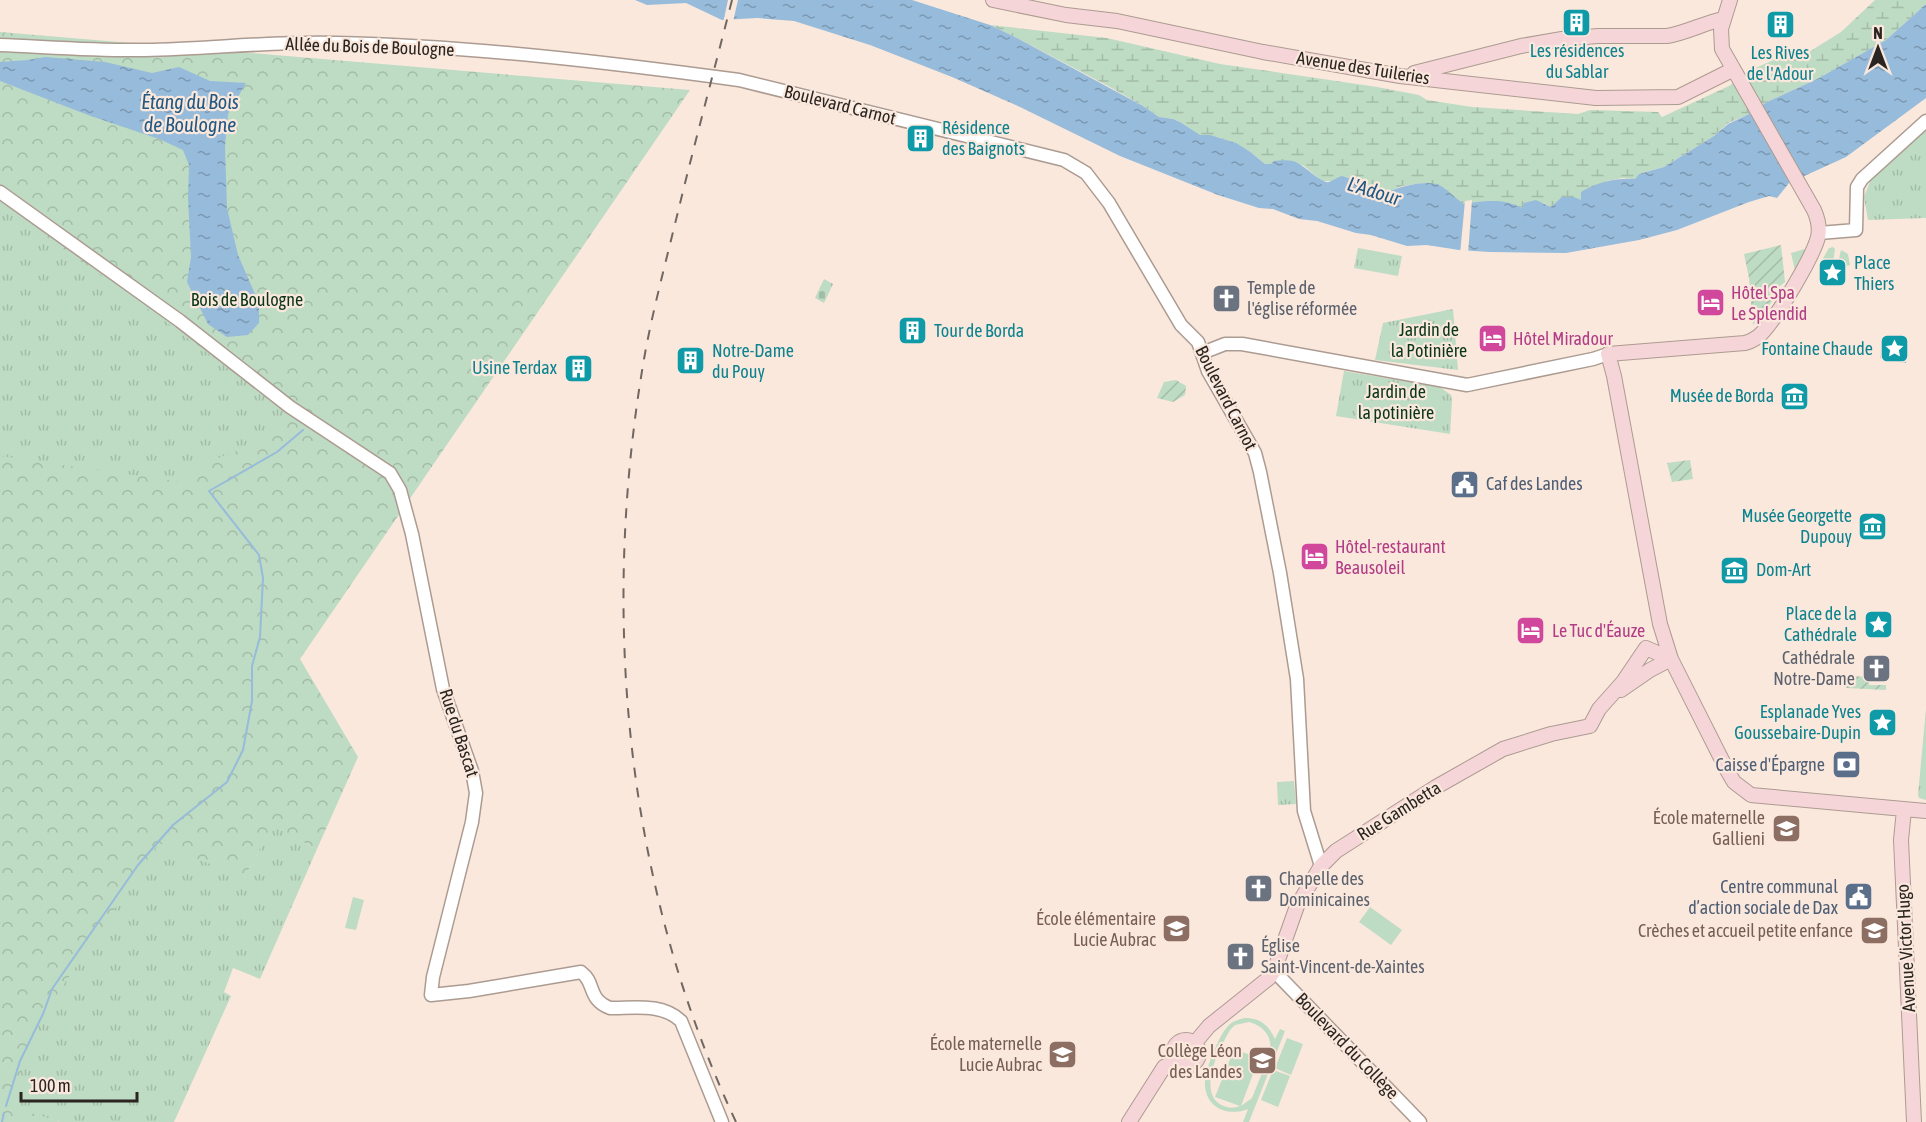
<svg xmlns="http://www.w3.org/2000/svg" width="1926" height="1122" font-family="'Asap Condensed',sans-serif">
<defs>
<pattern id="forest-crowns" width="20" height="18" patternUnits="userSpaceOnUse" patternTransform="scale(1.5)"><rect width="20" height="18" fill="#bedbc3"/><path d="M2 6a3 3 0 1 1 6 0M12 15a3 3 0 1 1 6 0" fill="none" stroke="#a3bca7"/></pattern>
<pattern id="wetland-marsh" width="20" height="14" patternUnits="userSpaceOnUse" patternTransform="scale(1.5)"><rect width="20" height="14" fill="#bedbc3"/><path d="M1 5h8M5 5V1M11 12h8M15 12V8" fill="none" stroke="#a3bca7"/></pattern>
<pattern id="cemetery-stones" width="16" height="16" patternUnits="userSpaceOnUse" patternTransform="scale(1.5)"><rect width="16" height="16" fill="#bedbc3"/><path d="M2 7V4a2 2 0 0 1 4 0v3zM10 15v-3a2 2 0 0 1 4 0v3z" fill="#a3bca7"/></pattern>
<pattern id="park-tufts" width="24" height="20" patternUnits="userSpaceOnUse" patternTransform="scale(1.5)"><rect width="24" height="20" fill="#bedbc3"/><path d="M3 7l-1-3M5 7V3M7 7l1-3M15 17l-1-3M17 17v-4M19 17l1-3" fill="none" stroke="#a3bca7"/></pattern>
<pattern id="garden-furrows" width="10" height="10" patternUnits="userSpaceOnUse" patternTransform="scale(1.5)"><rect width="10" height="10" fill="#bedbc3"/><path d="M-1 1l2-2M0 10L10 0M9 11l2-2" fill="none" stroke="#a3bca7"/></pattern>
<pattern id="water-ripples" width="26" height="14" patternUnits="userSpaceOnUse" patternTransform="scale(1.5)"><rect width="26" height="14" fill="#97bbdb"/><path d="M2 4q2-2 4 0t4 0M15 11q2-2 4 0t4 0" fill="none" stroke="#7b98b1"/></pattern>
</defs>
<rect width="100%" height="100%" fill="#fae8dd"/>
<path fill="#bedbc3" fill-rule="evenodd" d="M1833 247 1835 249 1833 263 1828 265 1822 260 1829 248Z
M1805 249 1806 253 1795 271 1791 253Z
M1841 250 1848 254 1850 265 1843 267 1838 263Z
M353 897 364 900 356 930 345 928Z
M1370 907 1402 930 1391 945 1359 922Z
M1245 1018C1261 1018 1269 1026 1275 1039L1280 1029 1285 1031 1249 1122H1243L1248 1109C1228 1117 1206 1108 1205 1085 1204 1072 1219 1034 1229 1025 1233 1021 1239 1019 1245 1018ZM1249 1022C1264 1026 1273 1037 1270 1053L1252 1098 1241 1106 1259 1058 1234 1049 1215 1097 1240 1106C1232 1109 1224 1108 1217 1102 1200 1085 1220 1048 1230 1030L1235 1025Z
M1287 1038 1303 1044 1291 1075 1275 1068Z
M1273 1070 1290 1076 1278 1107 1261 1100Z"/>
<path fill="url(#forest-crowns)" d="M0 32 690 90 300 659 358 757 317 849 272 827 244 878 28 1111 60 1122H0Z"/>
<path fill="url(#wetland-marsh)" d="M1875 0H1926V4L1886 40 1819 78 1767 102 1747 115 1728 123 1714 136 1664 167 1639 174 1635 179 1622 178 1607 181 1582 201 1556 204 1551 207 1544 203 1521 208 1505 202 1464 204 1423 183 1402 186 1389 192 1358 181H1322L1304 166 1292 161H1274L1271 164H1265L1249 151 1221 138 1199 135 1180 122 1173 119 1159 117 1143 106 1110 87 1013 36 990 25 1107 38 1220 64 1377 87 1419 95 1427 100 1472 107 1578 114 1590 110 1658 112 1662 117 1729 86 1751 70 1796 50 1804 55 1841 32Z"/>
<path fill="url(#cemetery-stones)" d="M824 279 833 284 824 303 815 298Z"/>
<path fill="url(#park-tufts)" d="M1926 129V218L1868 220 1864 197 1871 179Z
M0 204 180 332 286 413 262 441 193 468 189 483 0 456Z
M1358 248 1402 256 1398 276 1354 268Z
M1453 309 1458 370 1375 360 1383 323Z
M1344 371 1440 387 1451 395 1452 401 1450 434 1336 416Z
M1926 709V800L1919 798 1918 795Z
M1294 781 1296 804 1278 805 1277 782Z
M272 826 317 849 260 979 233 968 224 992 231 996 174 1122H60L10 1106 36 1026 159 843 244 878Z"/>
<path fill="url(#garden-furrows)" d="M1781 245 1785 282 1779 287V293L1753 325 1749 278 1744 254Z
M1176 380 1186 386 1185 395 1173 402 1157 398 1164 382Z
M1690 460 1693 479 1672 482 1667 463Z
M1835 675 1869 677V685H1886V690L1847 688 1836 682Z"/>
<path fill="url(#water-ripples)" d="M635 0H912L990 25 1013 36 1143 106 1159 117 1173 119 1180 122 1200 135H1210L1236 143 1249 151 1265 164H1271L1274 161C1280 160 1287 160 1293 161 1304 164 1321 184 1329 182 1332 181 1338 177 1342 176L1389 192C1400 186 1430 179 1441 186 1449 191 1456 199 1464 204 1482 201 1505 198 1521 208L1524 203 1536 200 1551 207 1562 197H1574L1581 200V192C1598 182 1615 178 1635 179L1639 174 1664 167 1714 136 1728 124 1747 115 1767 102 1819 78 1886 40 1926 4V98L1846 157 1789 183 1777 198 1769 196 1749 202 1677 230 1639 240 1566 253 1489 252 1459 250 1427 245 1407 246 1371 235 1356 233 1317 221 1299 219 1273 209 1259 208 1218 195 1120 156 1020 107 952 77 870 45 794 21 757 18 722 20 686 3 647 5Z
M45 57 105 62 152 73 179 67 210 81 246 83 228 114 225 146 227 208 238 255 259 303V323L248 335 227 337 208 324 187 282 191 257 188 198 189 165 183 150 159 139 88 115 0 81V62L28 60Z
M1882 339 1907 341 1906 363 1880 358Z"/>
<path fill="#fae8dd" d="M728 0H738L733 22 723 23Z
M1472 200 1468 254H1460L1465 201Z"/>
<g fill="none" stroke-linecap="round" stroke-linejoin="round">
<path stroke="#97bbdb" stroke-width="2" d="M6 1106 20 1061 43 1014 52 989 138 865 173 825 227 782 243 750 252 701V666L260 637 263 578 259 555 209 491 277 452 303 430
M2 1122 4 1113"/>
<defs>
<path id="tertiary" d="M0 45C48 47 97 51 145 50 209 49 273 41 336 43 471 46 606 62 739 80L1064 160 1086 173 1109 203 1181 325 1198 342 1208 371 1255 453 1260 472 1280 573 1297 679 1304 811 1321 866
M0 192 180 321 290 407 390 473 400 490 412 534 443 689 472 771 476 793 472 822 433 977 431 995 469 991 581 972C596 983 587 999 610 1008 635 1008 662 1003 681 1021L722 1122
M1819 233 1856 230 1857 187 1862 179 1926 121
M1202 353 1225 344H1242L1467 385 1593 359 1608 354
M1274 971 1420 1122"/>
<path id="secondary" d="M993 0 1066 15 1117 21 1263 52 1400 76 1596 98 1678 97 1732 70
M1730 0 1721 29 1722 49 1814 210C1818 219 1820 228 1818 237 1813 257 1776 319 1761 334 1756 339 1752 341 1745 343L1608 354 1614 376 1660 624 1671 659 1727 770 1734 782 1751 795 1926 811
M1414 73 1521 46 1562 39 1598 36H1667C1686 33 1704 23 1723 19
M1621 690 1650 670 1671 659
M1904 810 1901 840 1914 1122
M1173 1053a13 13 0 1 1 26 0a13 13 0 1 1-26 0Z
M1194 1044 1209 1026 1269 978 1274 971 1297 906 1321 866 1336 851 1436 787 1503 749 1551 734 1590 726 1599 709 1623 682 1646 648 1671 659
M1129 1122 1164 1067 1176 1062"/>
</defs>
<use href="#tertiary" stroke="#ac9b91" stroke-width="15"/>
<use href="#secondary" stroke="#ac9b91" stroke-width="16"/>
<use href="#tertiary" stroke="#fff" stroke-width="12"/>
<use href="#secondary" stroke="#f6d5d9" stroke-width="14"/>
<path stroke="#716761" stroke-width="2" stroke-dasharray="10 10" stroke-linecap="butt" d="M732 0C713 75 693 149 675 224 664 269 652 314 644 359 600 615 625 886 736 1122"/>
</g>
<defs>
<symbol id="building-square" viewBox="-11 -11 22 22"><rect x="-9" y="-9" width="18" height="18" rx="4" fill="#0f9aa8" stroke="#fae8dd"/><path d="M-4-6H4V6H1V3H-1V6H-4ZM-2.5-4.3h1.7v1.8h-1.7ZM.8-4.3h1.7v1.8H.8ZM-2.5-1h1.7V.8h-1.7ZM.8-1h1.7V.8H.8Z" fill="#fff"/></symbol>
<symbol id="sight-square" viewBox="-11 -11 22 22"><rect x="-9" y="-9" width="18" height="18" rx="4" fill="#0f9aa8" stroke="#fae8dd"/><path d="M0-6L1.8-2.2L6-1.7L2.9 1.2L3.7 5.4L0 3.3L-3.7 5.4L-2.9 1.2L-6-1.7L-1.8-2.2Z" fill="#fff"/></symbol>
<symbol id="church-square" viewBox="-11 -11 22 22"><rect x="-9" y="-9" width="18" height="18" rx="4" fill="#6b7280" stroke="#fae8dd"/><path d="M-1.2-6h2.4v3.5h3.3v2.4h-3.3V6h-2.4V-.1h-3.3v-2.4h3.3Z" fill="#fff"/></symbol>
<symbol id="hotel-square" viewBox="-11 -11 22 22"><rect x="-9" y="-9" width="18" height="18" rx="4" fill="#d1479c" stroke="#fae8dd"/><path d="M-6-4.5h1.5V1H6V5H4.5V3h-9V5H-6ZM-4 0a1.8 1.8 0 1 1 3.6 0ZM.5 0V-2.5h3Q6-2.5 6 0Z" fill="#fff"/></symbol>
<symbol id="museum-square" viewBox="-11 -11 22 22"><rect x="-9" y="-9" width="18" height="18" rx="4" fill="#0f9aa8" stroke="#fae8dd"/><path d="M0-6L6-3V-2H-6V-3ZM-5-1h2V3h-2ZM-1-1h2V3h-2ZM3-1h2V3H3ZM-6 4H6V6H-6Z" fill="#fff"/></symbol>
<symbol id="civic-square" viewBox="-11 -11 22 22"><rect x="-9" y="-9" width="18" height="18" rx="4" fill="#5c6f8a" stroke="#fae8dd"/><path d="M-.6-6.5H3V-4.5H.6V-3L4-1V1h2V6H-6V1h2V-1L-.6-3ZM-1.2 2.5V6h2.4V2.5Z" fill="#fff"/></symbol>
<symbol id="bank-square" viewBox="-11 -11 22 22"><rect x="-9" y="-9" width="18" height="18" rx="4" fill="#5c6f8a" stroke="#fae8dd"/><path d="M-6-4H6V4H-6ZM0-2.3a2.3 2.3 0 1 0 0 4.6a2.3 2.3 0 1 0 0-4.6Z" fill="#fff"/></symbol>
<symbol id="school-square" viewBox="-11 -11 22 22"><rect x="-9" y="-9" width="18" height="18" rx="4" fill="#8d6e63" stroke="#fae8dd"/><path d="M0-5L7-2L0 1L-7-2ZM-4 1L0 2.5L4 1V4Q0 6-4 4Z" fill="#fff"/></symbol>
</defs>
<g fill-rule="evenodd">
<use href="#building-square" x="1560" y="6" width="33" height="33"/>
<use href="#building-square" x="1764" y="8" width="33" height="33"/>
<use href="#building-square" x="904" y="122" width="33" height="33"/>
<use href="#sight-square" x="1816" y="256" width="33" height="33"/>
<use href="#church-square" x="1210" y="282" width="33" height="33"/>
<use href="#hotel-square" x="1694" y="286" width="33" height="33"/>
<use href="#building-square" x="896" y="314" width="33" height="33"/>
<use href="#hotel-square" x="1476" y="322" width="33" height="33"/>
<use href="#sight-square" x="1878" y="332" width="33" height="33"/>
<use href="#building-square" x="674" y="344" width="33" height="33"/>
<use href="#building-square" x="562" y="352" width="33" height="33"/>
<use href="#museum-square" x="1778" y="380" width="33" height="33"/>
<use href="#civic-square" x="1448" y="468" width="33" height="33"/>
<use href="#museum-square" x="1856" y="510" width="33" height="33"/>
<use href="#hotel-square" x="1298" y="540" width="33" height="33"/>
<use href="#museum-square" x="1718" y="554" width="33" height="33"/>
<use href="#sight-square" x="1862" y="608" width="33" height="33"/>
<use href="#hotel-square" x="1514" y="614" width="33" height="33"/>
<use href="#church-square" x="1860" y="652" width="33" height="33"/>
<use href="#sight-square" x="1866" y="706" width="33" height="33"/>
<use href="#bank-square" x="1830" y="748" width="33" height="33"/>
<use href="#school-square" x="1770" y="812" width="33" height="33"/>
<use href="#church-square" x="1242" y="872" width="33" height="33"/>
<use href="#civic-square" x="1842" y="880" width="33" height="33"/>
<use href="#school-square" x="1160" y="912" width="33" height="33"/>
<use href="#school-square" x="1858" y="914" width="33" height="33"/>
<use href="#church-square" x="1224" y="940" width="33" height="33"/>
<use href="#school-square" x="1046" y="1038" width="33" height="33"/>
<use href="#school-square" x="1246" y="1044" width="33" height="33"/>
</g>
<g text-anchor="middle" stroke-width="4.5" stroke-linejoin="round" paint-order="stroke">
<g font-size="18" fill="#2b2521" stroke="#fae8dd">
<text transform="translate(370 47) rotate(2)" y="6">Allée du Bois de Boulogne</text>
<text transform="translate(1363 68) rotate(9)" y="6">Avenue des Tuileries</text>
<text transform="translate(840 105) rotate(14)" y="6">Boulevard Carnot</text>
<text transform="translate(1226 398) rotate(63)" y="6">Boulevard Carnot</text>
<text transform="translate(459 733) rotate(72)" y="6">Rue du Bascat</text>
<text transform="translate(1399 811) rotate(-32)" y="6">Rue Gambetta</text>
<text transform="translate(1906 948) rotate(-93)" y="6">Avenue Victor Hugo</text>
<text transform="translate(1347 1046) rotate(46)" y="6">Boulevard du Collège</text>
</g>
<g font-size="18" fill="#0d838f" stroke="#fae8dd" text-anchor="end">
<text x="1577" y="57" text-anchor="middle">Les résidences<tspan x="1577" dy="21">du Sablar</tspan></text>
<text x="1780" y="59" text-anchor="middle">Les Rives<tspan x="1780" dy="21">de l'Adour</tspan></text>
<text x="942" y="134" text-anchor="start">Résidence<tspan x="942" dy="21">des Baignots</tspan></text>
<text x="1854" y="269" text-anchor="start">Place<tspan x="1854" dy="21">Thiers</tspan></text>
<text x="934" y="337" text-anchor="start">Tour de Borda</text>
<text x="1873" y="355">Fontaine Chaude</text>
<text x="712" y="357" text-anchor="start">Notre-Dame<tspan x="712" dy="21">du Pouy</tspan></text>
<text x="557" y="374">Usine Terdax</text>
<text x="1774" y="402">Musée de Borda</text>
<text x="1852" y="522">Musée Georgette<tspan x="1852" dy="21">Dupouy</tspan></text>
<text x="1756" y="576" text-anchor="start">Dom-Art</text>
<text x="1857" y="620">Place de la<tspan x="1857" dy="21">Cathédrale</tspan></text>
<text x="1861" y="718">Esplanade Yves<tspan x="1861" dy="21">Goussebaire-Dupin</tspan></text>
</g>
<g font-size="18" fill="#5b616d" stroke="#fae8dd" text-anchor="start">
<text x="1247" y="294">Temple de<tspan x="1247" dy="21">l'église réformée</tspan></text>
<text x="1855" y="664" text-anchor="end">Cathédrale<tspan x="1855" dy="21">Notre-Dame</tspan></text>
<text x="1279" y="885">Chapelle des<tspan x="1279" dy="21">Dominicaines</tspan></text>
<text x="1261" y="952">Église<tspan x="1261" dy="21">Saint-Vincent-de-Xaintes</tspan></text>
</g>
<g font-size="18" fill="#b23c85" stroke="#fae8dd" text-anchor="start">
<text x="1731" y="299">Hôtel Spa<tspan x="1731" dy="21">Le Splendid</tspan></text>
<text x="1513" y="345">Hôtel Miradour</text>
<text x="1335" y="553">Hôtel-restaurant<tspan x="1335" dy="21">Beausoleil</tspan></text>
<text x="1552" y="637">Le Tuc d'Éauze</text>
</g>
<g font-size="18" fill="#0a3618" stroke="#fae8dd">
<text x="247" y="306">Bois de Boulogne</text>
<text x="1429" y="336">Jardin de<tspan x="1429" dy="21">la Potinière</tspan></text>
<text x="1396" y="398">Jardin de<tspan x="1396" dy="21">la potinière</tspan></text>
</g>
<g font-size="18" fill="#4e5e75" stroke="#fae8dd" text-anchor="end">
<text x="1486" y="490" text-anchor="start">Caf des Landes</text>
<text x="1825" y="771">Caisse d'Épargne</text>
<text x="1838" y="893">Centre communal<tspan x="1838" dy="21">d’action sociale de Dax</tspan></text>
</g>
<g font-size="18" fill="#785e54" stroke="#fae8dd" text-anchor="end">
<text x="1765" y="824">École maternelle<tspan x="1765" dy="21">Gallieni</tspan></text>
<text x="1156" y="925">École élémentaire<tspan x="1156" dy="21">Lucie Aubrac</tspan></text>
<text x="1853" y="937">Crèches et accueil petite enfance</text>
<text x="1042" y="1050">École maternelle<tspan x="1042" dy="21">Lucie Aubrac</tspan></text>
<text x="1242" y="1057">Collège Léon<tspan x="1242" dy="21">des Landes</tspan></text>
</g>
<g font-size="20" font-style="italic" fill="#225882" stroke="#fae8dd">
<text x="190" y="109">Étang du Bois<tspan x="190" dy="23">de Boulogne</tspan></text>
<text transform="translate(1374 191) rotate(17)" y="7">L'Adour</text>
</g>
</g>
<g transform="translate(1878 48)" stroke="#fae8dd" stroke-width="4.5" paint-order="stroke">
<path d="M0-4.5L10 22L0 15L-10 22Z" fill="#2b2521"/>
<text y="-9" font-size="16" font-weight="bold" text-anchor="middle" fill="#2b2521">N</text>
</g>
<path d="M21 1092v9h116v-9" fill="none" stroke="#2b2521" stroke-width="3"/>
<text x="30" y="1092" font-size="18" fill="#2b2521" stroke="#fae8dd" stroke-width="4.5" paint-order="stroke">100 m</text>
</svg>
